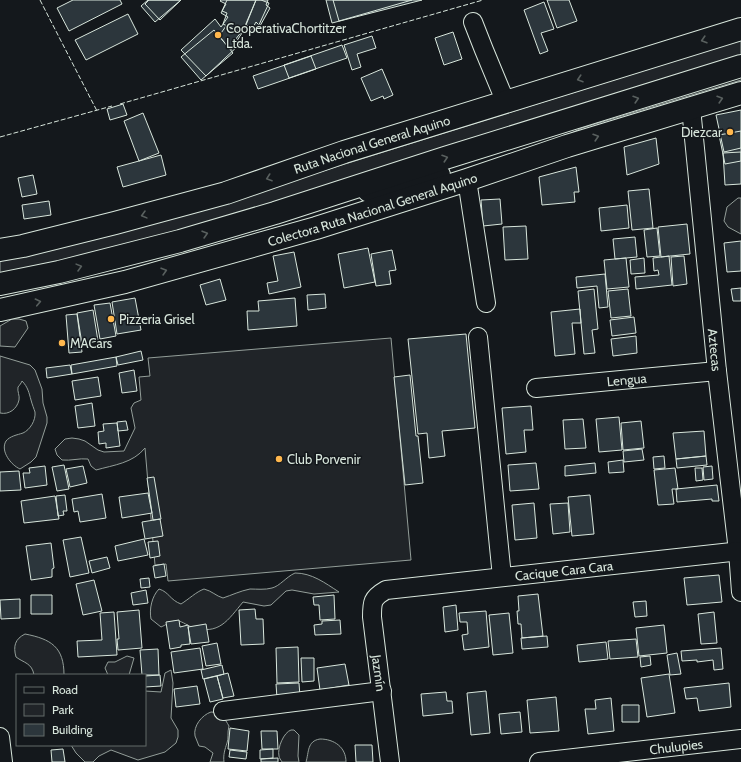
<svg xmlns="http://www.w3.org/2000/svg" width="741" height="762" font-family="Cabin,sans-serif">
<rect width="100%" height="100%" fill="#14181c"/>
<path fill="#202428" stroke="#939e99" d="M741 40V56L214 222 0 276V260L211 206Z
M741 80V84L567 135 582 128Z
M738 198H741V234L728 227 724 221 727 207Z
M12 319H19L26 321 28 328 15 347 0 346V326Z
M391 338 411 560 168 581 166 564 155 565 145 448C133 463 114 465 96 470L91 466 88 459C79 458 71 461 62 460L57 455 55 449 65 439 72 438 79 439 85 441 98 450 104 452 124 451 135 428 131 408 134 403 141 400 139 377 150 376 148 358Z
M0 356 30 365 35 370 42 389 43 403 47 417V423L36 457 31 462 20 469C11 465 0 451 6 441 10 436 17 435 23 433 30 430 36 420 35 412 34 409 32 404 31 400 29 393 28 387 22 381 22 382 19 386 18 387 17 391 20 396 19 400 17 409 9 415 0 413Z
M295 573C312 573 325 583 339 592L314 594 292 590 286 591 271 605 264 606 243 602C228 620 219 636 192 627 186 625 181 620 175 621 171 621 166 625 161 627L151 619C149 609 152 596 159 589 169 592 170 600 181 604 189 599 196 592 204 589 212 591 216 596 223 598 232 595 240 591 250 589 257 589 265 590 272 588 280 586 286 577 295 573Z
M25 634C51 639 64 647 64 675H34C32 663 24 663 16 657 13 646 15 639 25 634Z
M127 656 134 658 129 675H108L105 668 108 662H115Z
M171 670 173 683 171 718 178 730V737L176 743 165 752 138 760 111 750 99 756 93 762H85L76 753 71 745H145V691L161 692 165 673Z
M211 712C221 712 225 719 229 726 227 733 229 738 227 743 225 749 223 755 224 762H210L213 753 205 747 199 746C198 743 196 739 195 736 193 726 202 715 211 712Z
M291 730H294L299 735 298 756 299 762H282C281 760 279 758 279 756 277 748 284 732 291 730Z
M320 739C334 739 346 747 346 762H306C309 752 307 741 320 739Z"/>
<path fill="#2c363c" stroke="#d8e6dc" d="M73 0H120L122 4 69 31 57 8Z
M148 0H181L155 22 141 6Z
M149 0H181L160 20 145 4Z
M221 0H268L266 5 270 8 260 26 256 22 251 31 245 27 235 40 240 44 206 76 181 50 215 19 221 27 228 17 221 13 226 4 220 1Z
M227 0H256L242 33 223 24 227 13 222 11Z
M256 0H261L269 3 257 29 246 25Z
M326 0H422L332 23Z
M333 0H412L339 21Z
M547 0H569L577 21 557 28Z
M544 2 554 29 541 33 548 51 540 54 524 10Z
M128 14 138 34 86 60 75 40Z
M226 26 242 33 231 50 219 36Z
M214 30 233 53 201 80 181 57Z
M453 32 462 59 444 65 435 38Z
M372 36 376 48 357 54 361 67 352 70 344 45Z
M342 45 347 58 289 78 284 65Z
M311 56 316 69 258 89 253 76Z
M382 69 393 95 384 99 383 96 371 101 361 78Z
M123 104 127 115 110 120 107 109Z
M741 110V148L724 152 716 115Z
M143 113 159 153 139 161 124 121Z
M741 131V161L725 164 719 135Z
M656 138 659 164 627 175 624 147Z
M741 152V184L725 185 723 153Z
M161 155 166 175 123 187 117 167Z
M576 167 579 192H574L575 202 542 205 539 177Z
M33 175 37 194 22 197 18 178Z
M649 189 653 228 632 230 628 191Z
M500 199 502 224 483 226 481 200Z
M49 201 51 215 24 219 22 205Z
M627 205 629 228 601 231 599 208Z
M687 224 690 254 661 257 658 227Z
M526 226 528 259 505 260 503 227Z
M657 228 660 256 647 257 644 230Z
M635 237 637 257 615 259 613 239Z
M741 241V271L727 272 724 243Z
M368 248 375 282 344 288 338 254Z
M392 250 396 270 389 271 391 284 376 286 371 254Z
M294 252 301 287 269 294 267 283 278 281 273 256Z
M669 256 672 285 636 289 635 277 659 275 658 270 654 271 653 258Z
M684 256 687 284 673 286 671 257Z
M626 258 629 287 607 289 604 260Z
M644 258 645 273 631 274 630 260Z
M605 274 608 307 599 308 597 286 577 288 576 277Z
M220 279 226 300 206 305 200 285Z
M741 288V301H733L731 289Z
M594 289 598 329 592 330 595 353 584 354 578 291Z
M628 289 631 316 611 318 608 291Z
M325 294 326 308 308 310 307 295Z
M135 298 141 330 117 334 112 302Z
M295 298 297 326 248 330 247 311H259L258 301Z
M110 303 116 336 100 339 94 305Z
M580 309 581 323H572L575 354 555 356 551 312Z
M93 310 98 341 82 344 77 313Z
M77 314 82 352 69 353 66 315Z
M634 317 636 333 612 336 610 320Z
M466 334 475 428 442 431 445 456 429 458 427 433 418 434 408 339Z
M636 336 637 353 613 356 611 339Z
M141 351 143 360 118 365 116 357Z
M116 357 117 366 72 374 71 365Z
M70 365 72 374 47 378 46 368Z
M134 370 137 391 122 393 119 373Z
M410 375 416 436H418L423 483 405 485 394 377Z
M98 377 101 396 75 400 72 381Z
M92 403 95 426 78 428 75 406Z
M531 406 533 430H524L526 452 506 454 502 408Z
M619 417 622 450 599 452 596 419Z
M583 419 586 448 565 449 563 420Z
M126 421 128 430 118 431 117 422Z
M641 421 644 448 623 450 621 423Z
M117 423 120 446 106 448V443L99 444 98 432 104 431 103 424Z
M704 431 706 456 676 459 673 433Z
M642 449 644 460 624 462 623 451Z
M664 456 665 468 654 469 653 457Z
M706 456 707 465 677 468 676 459Z
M623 460 624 472 609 473 608 462Z
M536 463 539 489 510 491 508 465Z
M595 463 596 473 565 476V466Z
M64 465 69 489 57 491 52 467Z
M45 466 47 485 25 488 23 473H30L29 468Z
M83 466 87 483 70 487 66 469Z
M712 466 713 479 704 480 703 467Z
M675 468 678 489H672L674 504 658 505 654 470Z
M695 468H702L703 480 696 481Z
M19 471 21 490 0 491V472Z
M154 477 161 519 153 520 147 478Z
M717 485 719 501H712V499L677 502 676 489Z
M148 493 152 513 122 518 119 497Z
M102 494 106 518 80 522 78 511 74 512 72 499Z
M65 495 67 511H63L64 515 58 516 56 496Z
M590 495 594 534 572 536 568 497Z
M55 496 59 519 24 523 21 501Z
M534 503 537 538 515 540 512 505Z
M568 503 570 532 553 534 550 504Z
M160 519 163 536 145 539 142 522Z
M81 537 89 573 70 577 63 540Z
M144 539 148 555 118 561 115 546Z
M158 541 160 556 150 558 148 542Z
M51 543 54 568 52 569V577L31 580 26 546Z
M107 557 110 568 92 573 89 561Z
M164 564 166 576 155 578 153 566Z
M719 575 722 602 687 605 684 578Z
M149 578 150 587 141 588 140 579Z
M94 580 102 611 83 615 76 584Z
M146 590 148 603 133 605 131 593Z
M538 594 543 636 522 638 521 624H518L517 611H519L518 596Z
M31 595H52V614H31Z
M334 595 335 619 320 620 319 605H314L313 597Z
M20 599V618L1 619 0 600Z
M646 601 647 616 635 617 633 602Z
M456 605 458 630 445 632 443 607Z
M255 609 256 619H263L264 644 241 645 239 610Z
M139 610 142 648 118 650 117 639H119L117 612Z
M486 611 489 647 464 650 462 635 468 634 467 622H460L459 613Z
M114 612 117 655 78 657 77 641 102 640 100 613Z
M714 612 717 643 701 644 698 614Z
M509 613 513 653 493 655 489 615Z
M179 620 180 627 188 625 190 644 181 645V647L170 649 166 622Z
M340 620 341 634 315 635 314 625 322 624V621Z
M206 624 209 642 191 644 188 627Z
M664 625 667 653 639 656 636 628Z
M547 636 548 647 522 649 521 638Z
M636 639 638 657 610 659 608 641Z
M606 642 608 659 579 662 577 645Z
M217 643 221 664 206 666 202 646Z
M298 647 299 682 277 683 276 648Z
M200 648 203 669 174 673 171 652Z
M721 648 723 669 714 670 713 660 697 662V660L682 661 681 651Z
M158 649 159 675H142L140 650Z
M677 653 681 674 670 675 667 655Z
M650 656 651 665 641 667 640 657Z
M301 658H314V681L302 682Z
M345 664 349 685 320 690 317 668Z
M222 665 224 674 203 679 201 670Z
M228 673 234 696 223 698 217 676Z
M669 674 675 713 647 717 641 678Z
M160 675 161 686 145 687V676Z
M217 676 223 699 210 702 204 679Z
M299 683 300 697 277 698 276 684Z
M729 683 731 707 699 711 697 698 686 699 684 688Z
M197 686 200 704 176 707 174 689Z
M486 691 490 733 471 735 467 693Z
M446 692 447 701H452L453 713 423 716 421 694Z
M556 697 559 731 530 733 527 700Z
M611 698 614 731 588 734 585 709H596L595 700Z
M622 705H639V722H622Z
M520 712 522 732 501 734 499 714Z
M230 728 249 731 247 751 228 749Z
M261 731H277L278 749H262Z
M355 745H372L373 762H356Z
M63 749 65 762H52L51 750Z
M273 749V758L260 759V750Z
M230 750 247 752 246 759 229 757Z
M278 758V762H261V759Z"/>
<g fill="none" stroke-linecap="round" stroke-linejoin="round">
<defs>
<g id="minor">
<path d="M473 22 484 50 506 103"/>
<path id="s1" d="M691 108 717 371 738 551 741 592"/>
<path d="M467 180 486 303"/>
<path d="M478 337 502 577"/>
<path id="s2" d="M536 388 717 371"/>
<path d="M223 711 382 691"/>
<path d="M0 737 3 762"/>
<path id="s3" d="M390 762 372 617C372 602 372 598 386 590L741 551"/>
<path id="s4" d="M539 762 741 739"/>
</g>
<g id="major">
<path d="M369 191 439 175"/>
<path id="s5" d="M0 310 125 282 316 228 467 180 567 146 741 93"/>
</g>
<g id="highway">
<path id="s6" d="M0 250 23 246 115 223 226 193 344 152 741 29"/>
<path d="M0 284 59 272 180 241 275 213 445 158 741 66"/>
</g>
</defs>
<use href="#minor" stroke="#d8e6dc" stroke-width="20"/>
<use href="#major" stroke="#d8e6dc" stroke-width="24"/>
<use href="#highway" stroke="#d8e6dc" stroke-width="24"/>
<use href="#minor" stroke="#14181c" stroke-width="18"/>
<use href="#major" stroke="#14181c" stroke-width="22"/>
<use href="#highway" stroke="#14181c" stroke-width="22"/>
<path stroke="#d8e6dc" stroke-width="1" stroke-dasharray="5 2" stroke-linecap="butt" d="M40 0 97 111
M120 104 483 0
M0 137 112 106"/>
</g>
<defs><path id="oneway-chevron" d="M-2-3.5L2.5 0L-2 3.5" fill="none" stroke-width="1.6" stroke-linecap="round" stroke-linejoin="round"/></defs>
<g stroke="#59605f">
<use href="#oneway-chevron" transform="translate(704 40) rotate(163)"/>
<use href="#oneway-chevron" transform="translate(580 79) rotate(162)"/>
<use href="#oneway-chevron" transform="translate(636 99) rotate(-17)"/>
<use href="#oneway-chevron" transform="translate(720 99) rotate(-17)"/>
<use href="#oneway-chevron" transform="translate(596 137) rotate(-17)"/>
<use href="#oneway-chevron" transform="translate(445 158) rotate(-18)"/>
<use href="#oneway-chevron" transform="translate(269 178) rotate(161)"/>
<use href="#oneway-chevron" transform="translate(144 215) rotate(165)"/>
<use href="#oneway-chevron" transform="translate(205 234) rotate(-16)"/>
<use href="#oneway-chevron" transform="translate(79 267) rotate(-15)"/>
<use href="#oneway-chevron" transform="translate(164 271) rotate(-16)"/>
<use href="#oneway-chevron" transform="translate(38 302) rotate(-12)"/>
</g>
<g fill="#ffb74d" stroke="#14181c" stroke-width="1.5">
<circle cx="218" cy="35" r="4"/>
<circle cx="730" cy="132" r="4"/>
<circle cx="111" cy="319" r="4"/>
<circle cx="62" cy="343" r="4"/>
<circle cx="279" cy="459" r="4"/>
</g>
<g text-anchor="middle" stroke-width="3" stroke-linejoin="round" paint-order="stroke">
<g font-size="13" fill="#d8e6dc" stroke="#14181c" text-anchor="start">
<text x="226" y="33">CooperativaChortitzer<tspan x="226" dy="15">Ltda.</tspan></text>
<text x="722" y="137" text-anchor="end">Diezcar</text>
<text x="119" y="324">Pizzeria Grisel</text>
<text x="70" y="348">MACars</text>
<text x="287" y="464">Club Porvenir</text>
</g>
<g font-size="13" fill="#d8e6dc" stroke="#14181c">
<text dy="5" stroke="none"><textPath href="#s6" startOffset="387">Ruta Nacional General Aquino</textPath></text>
<text dy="5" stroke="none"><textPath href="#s5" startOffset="386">Colectora Ruta Nacional General Aquino</textPath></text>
<text dy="5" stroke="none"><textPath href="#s1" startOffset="243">Aztecas</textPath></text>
<text dy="5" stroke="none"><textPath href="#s2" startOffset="91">Lengua</textPath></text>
<text dy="5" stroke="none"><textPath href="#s3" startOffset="358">Cacique Cara Cara</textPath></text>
<text transform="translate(379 673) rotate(82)" y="5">Jazmín</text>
<text dy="5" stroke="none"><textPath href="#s4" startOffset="138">Chulupies</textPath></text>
</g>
</g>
<rect x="16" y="674" width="130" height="72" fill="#14181c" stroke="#626a69"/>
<rect x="24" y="687" width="20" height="6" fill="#14181c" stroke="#626a69"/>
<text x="52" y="694" font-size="12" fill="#d8e6dc">Road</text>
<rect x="24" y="704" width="20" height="12" fill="#202428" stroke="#626a69"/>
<text x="52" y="714" font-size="12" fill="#d8e6dc">Park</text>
<rect x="24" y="724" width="20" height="12" fill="#2c363c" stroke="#626a69"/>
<text x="52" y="734" font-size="12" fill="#d8e6dc">Building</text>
</svg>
